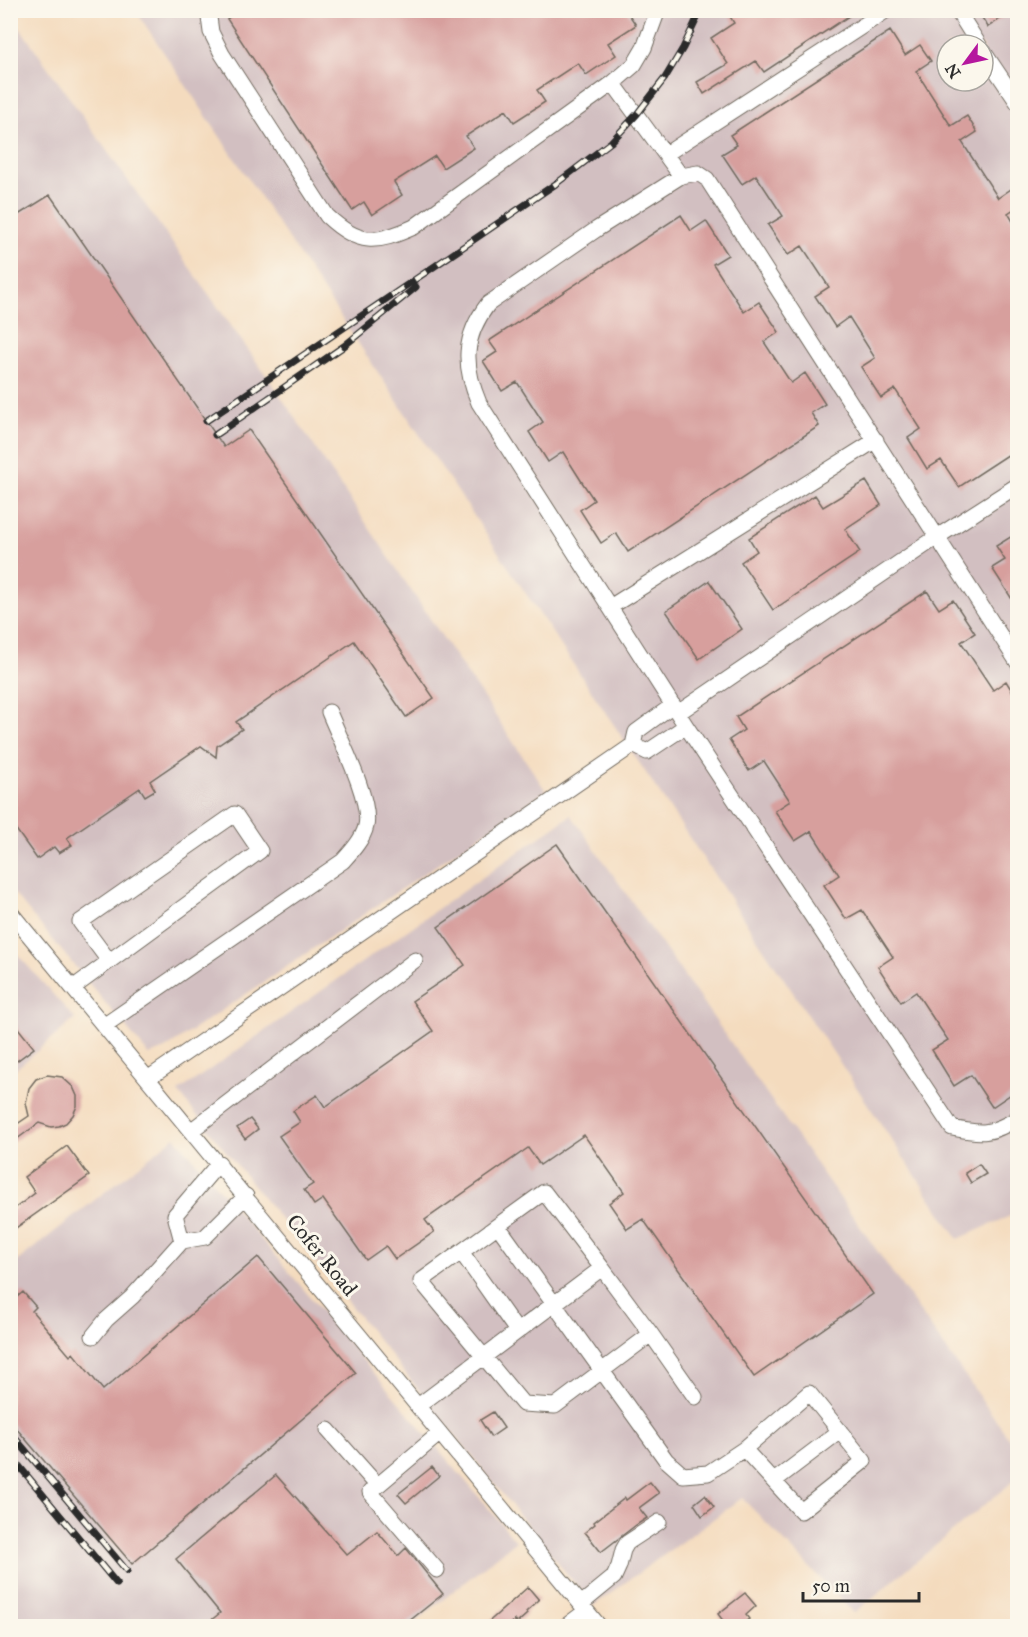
<svg xmlns="http://www.w3.org/2000/svg" width="1028" height="1637" font-family="'IM FELL Great Primer',serif">
<rect width="100%" height="100%" fill="#fbf7ec"/>
<filter id="ink" filterUnits="userSpaceOnUse"><feTurbulence type="fractalNoise" baseFrequency=".0167" numOctaves="2"/><feDisplacementMap in="SourceGraphic" scale="12" xChannelSelector="R" yChannelSelector="G"/><feConvolveMatrix kernelMatrix="1 2 1 2 8 2 1 2 1" color-interpolation-filters="sRGB"/></filter>
<filter id="wash" filterUnits="userSpaceOnUse"><feTurbulence type="fractalNoise" baseFrequency=".008" numOctaves="4" result="noise"/><feDisplacementMap in="SourceGraphic" scale="24" xChannelSelector="R" yChannelSelector="G"/><feGaussianBlur stdDeviation="1.35" result="paint"/><feColorMatrix in="noise" values="0 0 0 0 0 0 0 0 0 0 0 0 0 0 0 0 0 1.4 0 .05"/><feComposite in="paint" operator="in"/></filter>
<g filter="url(#wash)">
<rect width="100%" height="100%" fill="#f4dbbe"/>
<path fill="#d2bfc1" fill-rule="evenodd" d="M136 11H1017V1213L958 1239ZM947 45H983V81H947Z
M10 14 273 385 546 791 165 1049 149 1055 11 890Z
M571 815 1017 1450V1478L854 1613 742 1498 593 1606 178 1092Z
M10 946 75 1019 11 1073H10Z
M175 1137 516 1541 410 1626H11V1266Z"/>
<g id="blocks">
<path fill="#d79f9d" d="M239 10H626L636 25 608 43 616 55 586 75 578 63 537 90 545 102 514 122 506 110 466 136 474 148 443 168 435 156 394 182 402 195 372 215 364 202 352 210 227 19Z
M726 10H858L764 72 756 61 704 94 697 82 728 64 711 38 734 23Z
M977 10H1014L988 27Z
M890 31 905 55 920 45 931 61 916 71 951 126 967 116 977 132 962 142 998 198 1017 185V207L1008 213 1017 228V449L959 487 941 460 927 469 908 438 921 429 895 389 881 398 861 367 875 358 849 317 835 327 815 296 829 287 802 246 788 255 768 225 783 216 756 175 742 184 722 154 737 145 730 135Z
M50 195 224 447 249 430 434 698 406 717 354 641 236 722 242 729 217 746 216 757 201 746 150 781 155 790 145 796 140 788 67 838 72 845 59 853 54 847 37 859 10 821V220Z
M681 215 691 231 706 221 728 255 713 264 744 312 759 302 779 332 764 342 791 383 805 373 825 404 811 413 819 426 628 552 616 533 601 543 580 510 594 500 582 482 563 452 548 462 529 432 543 422 539 416 517 382 502 391 483 361 497 352 489 341Z
M866 481 881 505 845 529 860 552 773 610 741 562 757 551 749 538 815 495 823 507Z
M1017 533V607L992 568 1005 560 996 546Z
M709 581 742 629 699 659 666 611Z
M927 591 939 609 953 600 975 633 961 642 993 690 1006 681 1017 699V1090L992 1107 971 1075 954 1086 932 1050 948 1040 937 1024 916 992 901 1002 878 967 893 957 862 910 846 919 824 885 839 875 811 831 795 841 775 811 790 801 764 761 749 771 729 740 744 730 736 717Z
M557 844 873 1294 754 1377 643 1219 627 1229 609 1203 624 1192 584 1135 540 1165 528 1148 425 1220 434 1232 395 1259 386 1246 366 1260 323 1199 314 1205 304 1190 313 1184 279 1136 300 1122 293 1111 317 1095 325 1107 433 1031 412 1001 465 965 438 927Z
M10 1018 34 1048 10 1066Z
M47 1075 62 1077 73 1087 77 1096V1106L73 1115 66 1123 59 1126 51 1127 39 1123 10 1144V1129L29 1116 26 1103 29 1088 36 1079Z
M250 1119 258 1129 245 1139 237 1128Z
M67 1146 89 1176 10 1232V1212L35 1193 24 1177Z
M979 1164 986 1174 971 1183 965 1173Z
M258 1257 356 1373 132 1564 10 1421V1303L23 1292 36 1307 32 1311 70 1356 73 1353 103 1390Z
M493 1412 504 1428 491 1437 480 1420Z
M432 1467 439 1476 406 1503 398 1494Z
M276 1475 347 1555 377 1531 398 1556 406 1548 443 1594 403 1626H204L220 1613 176 1559Z
M650 1482 659 1493 639 1508 647 1518 636 1525 601 1552 585 1532 595 1524 594 1522 625 1498 626 1500Z
M705 1495 714 1507 702 1516 694 1504Z
M528 1587 539 1600 526 1612 527 1614 517 1623 515 1620 508 1626H484Z
M745 1593 756 1606 746 1615 749 1619 739 1626H727L718 1614Z"/>
</g>
</g>
<g filter="url(#ink)">
<use href="#blocks" fill-opacity="0" stroke="#71695e" stroke-width="1.5"/>
<g fill="none" stroke-linecap="round" stroke-linejoin="round">
<defs>
<path id="minor" d="M208 10 211 32 222 54 327 216C359 246 376 244 414 227L613 83 634 65 644 48 658 10
M957 10 979 45
M983 51 1018 103
M613 83 681 176 597 229 488 304C463 337 463 365 479 403L686 726 952 1128C981 1134 991 1135 1018 1118
M666 154 887 10
M1018 485 937 537 1018 663
M610 607 876 440
M678 713 937 537 707 179 698 173 681 176
M633 745 647 752 686 726
M10 912 599 1626
M74 987 260 851 235 814 80 922 109 961
M105 1025 343 861C352 851 363 839 366 826 372 801 339 737 329 712
M149 1078 633 745 636 732 673 705
M192 1130 415 960
M498 1226 666 1460 683 1475 708 1473 744 1449 809 1393 864 1461 801 1511 744 1449
M182 1241 205 1237 246 1196
M462 1253 517 1331
M651 1334 695 1397
M93 1336 106 1320 132 1297 182 1241 175 1215 219 1163
M418 1406C479 1360 540 1314 602 1268L544 1192 421 1281 523 1404 555 1406 651 1334 602 1268
M328 1430 377 1485
M774 1481 840 1431
M437 1570 370 1492 440 1433
M581 1604 614 1577 619 1566 623 1550 627 1543 659 1522
M566 1626 586 1611"/>
</defs>
<use href="#minor" stroke="#71695e" stroke-width="17"/>
<use href="#minor" stroke="#fff" stroke-width="15"/>
<defs>
<path id="rail" d="M206 421 460 249 557 183 611 142 637 114 665 78 683 48 701 10
M215 435 344 346 416 287
M10 1432 127 1571
M10 1455 117 1584"/>
</defs>
<use href="#rail" stroke="#2b2b2b" stroke-width="7"/>
<use href="#rail" stroke="#fbf7ec" stroke-width="4.5" stroke-dasharray="14" stroke-linecap="butt"/>
</g>
</g>
<g text-anchor="middle" stroke-width="6" stroke-linejoin="round" paint-order="stroke">
<g font-size="21" fill="#2b2b2b" stroke="#fbf7ec">
<text transform="translate(322 1255) rotate(51)" y="7">Cofer Road</text>
</g>
</g>
<rect width="1028" height="1637" fill="none" stroke="#fbf7ec" stroke-width="36"/>
<g transform="translate(965 63) rotate(237)"><circle r="28" fill="#fbf7ec" stroke="#a8a59f" stroke-width="1.5"/>
<path d="M0-4.5L10 22L0 15L-10 22Z" fill="#b5179e"/>
<text y="-9" font-size="16" font-weight="bold" text-anchor="middle" fill="#2b2b2b">N</text>
</g>
<path d="M803 1592v9h116v-9" fill="none" stroke="#2b2b2b" stroke-width="3"/>
<text x="812" y="1592" font-size="18" fill="#2b2b2b" stroke="#fbf7ec" stroke-width="4.5" paint-order="stroke">50 m</text>
</svg>
